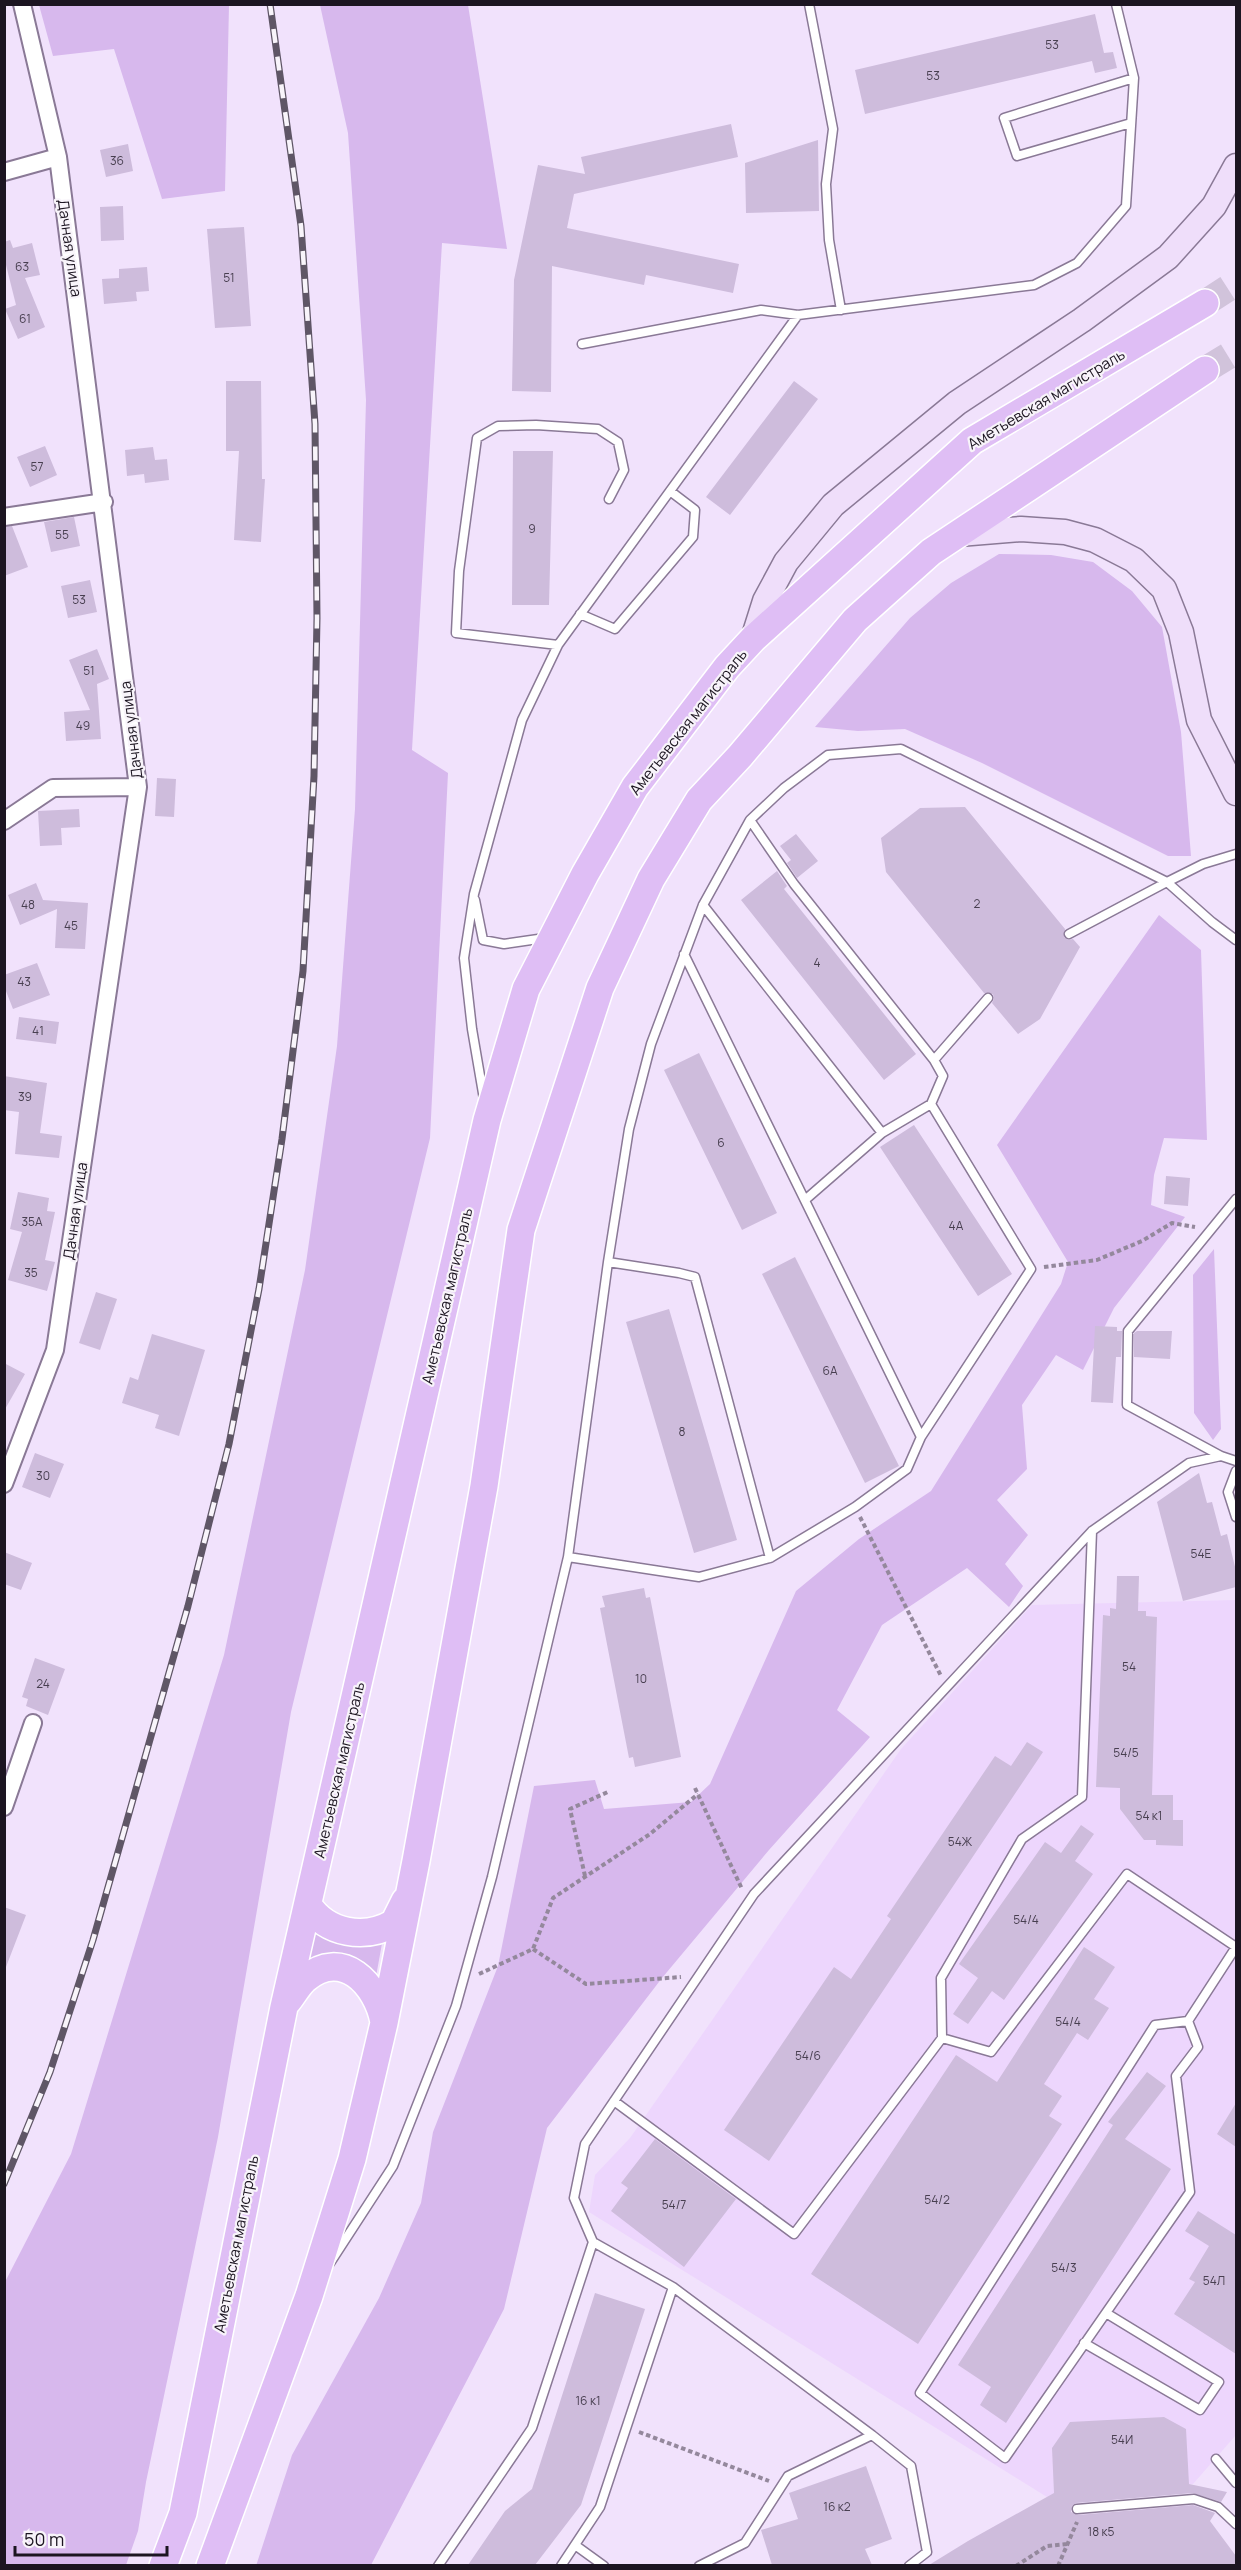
<svg xmlns="http://www.w3.org/2000/svg" width="1241" height="2570" viewBox="0 0 1241 2570" font-family="Manrope,sans-serif">
<style>
.built{fill:#edd6fd}
.green{fill:#d7b8ed}
.building{fill:#cebcdc}
.lines{fill:none;stroke-linecap:round;stroke-linejoin:round}
.primary-tunnel{stroke:#d1c3db;stroke-width:27;stroke-dasharray:27 14;stroke-linecap:butt}
.service-casing{stroke:#8a7996;stroke-width:11}
.minor-casing{stroke:#8a7996;stroke-width:20}
.secondary-casing{stroke:#8a7996;stroke-width:27}
.primary-casing{stroke:#fff;stroke-width:30}
.path{stroke:#94889c;stroke-width:4;stroke-dasharray:4.5 3;stroke-linecap:butt}
.service{stroke:#fff;stroke-width:8}
.minor{stroke:#fff;stroke-width:16}
.secondary{stroke:#efdefa;stroke-width:24}
.primary{stroke:#dfbef5;stroke-width:27}
.rail-casing{stroke:#5f5666;stroke-width:7}
.rail{stroke:#f8f4fa;stroke-width:4.5;stroke-dasharray:14;stroke-linecap:butt}
.labels{text-anchor:middle;dominant-baseline:central;stroke-width:4.5;stroke-linejoin:round;paint-order:stroke}
.number-label{font-size:12px;fill:#483f50}
.street-label{font-size:15px;fill:#1c1521;stroke:#f8f4fa}
</style>
<rect width="100%" height="100%" fill="#f1e2fc"/>
<path class="built" d="M1236,1600V2435L1193,2484L1047,2497L589,2212L595,2175L630,2138L901,1749L1032,1605Z"/>
<path class="green" d="M39,5H229L225,191L162,199L114,49L53,56Z
M320,5H468L507,249L442,243L412,750L448,773L430,1138L291,1712L218,2137L146,2482L138,2531L126,2565H5V2282L71,2154L224,1655L305,1270L337,1046L355,809L366,400L348,133Z
M999,554L1051,555L1093,562L1132,591L1162,627L1181,732L1191,856H1168L982,763L905,729L858,731L815,727L910,618L951,583Z
M1159,915L1201,950L1207,1140L1164,1138L1154,1175L1151,1205L1185,1217L1114,1308L1083,1370L1056,1355L1022,1405L1027,1469L997,1500L1028,1535L1005,1564L1023,1586L1009,1607L967,1568L882,1625L837,1710L870,1737L769,1850L662,1978L547,2128L504,2309L371,2565L256,2566L292,2455L379,2298L421,2203L433,2132L498,1966L534,1786L595,1780L604,1809L691,1802L710,1784L796,1591L859,1539L931,1491L1061,1284L1068,1262L997,1145Z
M1214,1249L1221,1429L1213,1440L1194,1413L1193,1275Z
M315,1927C340,1945 353,1953 383,1938L375,1982L307,1963Z"/>
<path class="building" d="M1095,14L1104,53L1113,52L1117,68L1095,73L1092,61L865,114L855,70Z
M731,124L738,157L574,194L567,228L739,264L733,293L646,275L644,285L552,266L551,392L512,391L514,280L538,165L585,174L581,157Z
M818,140L819,211L746,213L745,163Z
M128,144L133,171L106,177L100,150Z
M123,206L124,240L101,241L100,207Z
M244,227L251,326L215,328L207,229Z
M10,240L13,248L32,243L40,275L25,278L45,327L18,339L5,309L16,305L4,257V242Z
M147,267L149,291L136,292L137,301L104,304L102,279L119,278V269Z
M226,381H261L262,479H265L261,542L234,540L239,451H226Z
M794,381L818,399L730,515L706,497Z
M45,446L57,475L30,487L17,457Z
M153,447L155,460L167,459L169,480L145,483L144,474L127,476L125,450Z
M513,451H553L549,605H512Z
M74,517L80,546L51,552L44,522Z
M12,526L28,567L4,576V527Z
M90,580L97,612L68,618L61,586Z
M97,649L109,679L97,684L101,739L66,741L64,712L90,710L69,660Z
M157,778L176,779L174,817L155,816Z
M965,807L1065,929L1064,937L1068,940L1073,939L1080,947L1040,1019L1018,1034L992,1003L994,999L993,994L984,993L886,872L881,838L920,808Z
M79,809L80,827L61,828L62,845L40,846L38,811Z
M796,834L818,861L797,878L787,863L791,860L780,846Z
M777,871L787,886L784,889L916,1054L884,1080L741,900Z
M36,883L43,900L88,903L85,949L55,948L57,909L20,925L8,895Z
M37,963L50,995L13,1009L4,986V975Z
M19,1017L59,1022L56,1044L16,1039Z
M699,1053L777,1213L742,1230L664,1070Z
M4,1076L47,1083L40,1133L62,1136L59,1158L15,1154L19,1112L4,1110Z
M914,1125L1012,1274L978,1296L880,1147Z
M1166,1176L1190,1178L1188,1206L1164,1204Z
M18,1192L49,1198L47,1211L55,1212L45,1260L55,1262L47,1291L8,1280L22,1232L10,1229Z
M795,1257L899,1466L865,1483L762,1274Z
M96,1292L117,1299L100,1350L79,1343Z
M669,1309L737,1540L694,1553L626,1322Z
M1095,1326L1117,1327V1331H1122L1121,1357H1116L1113,1403L1091,1402Z
M1137,1331H1172L1170,1359L1134,1357V1333Z
M152,1334L205,1350L179,1436L155,1428L159,1415L122,1403L130,1377L138,1380Z
M4,1363L25,1374L4,1411Z
M35,1453L64,1464L50,1498L22,1487Z
M1199,1473L1207,1503L1212,1502L1221,1536L1227,1534L1236,1571V1587L1183,1601L1157,1502Z
M4,1552L32,1563L21,1590L4,1584Z
M1117,1576H1139L1138,1611H1146V1616L1157,1617L1152,1795H1173V1820H1183V1846L1156,1845V1840H1144L1120,1809V1788L1096,1787L1103,1615L1110,1616V1608L1116,1609Z
M644,1588L646,1598L650,1597L681,1757L635,1767L633,1757L629,1758L600,1608L605,1607L602,1596Z
M35,1658L65,1669L48,1715L26,1706L28,1699L22,1697Z
M1027,1742L1043,1752L769,2161L724,2130L834,1967L851,1979L891,1919L887,1916L995,1756L1011,1766Z
M1081,1825L1094,1834L1075,1861L1093,1874L1004,2000L992,1991L968,2024L953,2014L978,1978L959,1964L1045,1842L1061,1853Z
M4,1907L26,1915L6,1967H4Z
M1084,1947L1115,1967L1094,1999L1109,2008L1088,2040L1077,2033L1044,2084L1062,2096L1049,2116L1062,2124L918,2344L811,2274L956,2055L997,2082Z
M1147,2072L1166,2086L1125,2139L1171,2169L1006,2423L980,2405L991,2387L958,2365L1113,2125L1108,2122Z
M1236,2103V2147L1217,2134Z
M655,2139L736,2199L684,2267L611,2211L628,2188L621,2183Z
M1198,2211L1236,2235V2354L1174,2314L1195,2282L1189,2279L1209,2246L1185,2231Z
M595,2293L645,2309L581,2505L535,2565H468L505,2511L532,2489Z
M1164,2417L1186,2429L1189,2484L1227,2492L1221,2502L1193,2493L1076,2503L1072,2506L1071,2512L1078,2515L1193,2505L1215,2513L1210,2521L1236,2556V2565H929L968,2541L1054,2493L1052,2448L1070,2422Z
M866,2466L892,2539L865,2549L872,2565H772L761,2530L798,2519L789,2493Z"/>
<g class="lines">
<path class="primary-tunnel" d="M1205,303L1236,283
M1205,370L1236,351"/>
<g class="service-casing">
<path id="service" d="M809,4L833,129L826,184L829,240L841,310
M1116,4L1134,78
M582,344L761,310L798,315L1034,285L1077,263L1126,206L1134,78L1004,118L1017,156L1131,123
M580,614L615,629L693,537L695,510L670,491
M558,645L456,633L459,571L477,438L498,426L536,425L598,429L618,442L624,470L609,499
M750,820L794,884L934,1060L943,1076L931,1104L882,1133L805,1200
M1236,854L1203,864L1167,882L1212,922L1236,940
M475,900L483,940L504,944L545,938
M703,905L882,1133
M1069,934L1167,882
M684,954L921,1437L907,1469L855,1507L770,1558
M934,1060L988,998
M484,1099L472,1029L464,958L474,894L522,720L558,645L798,315
M1236,1199L1128,1331L1127,1405L1221,1456L1236,1461
M921,1437L1031,1269L931,1104
M1236,1471L1228,1492L1236,1517
M568,1557L699,1577L770,1558L695,1277L679,1273L608,1262
M1188,2021L1155,2025L920,2393L1005,2458L1190,2192L1176,2076L1198,2047L1188,2021L1236,1947
M942,2038L941,1978L1022,1839L1082,1797L1092,1531
M614,2101L794,2234L942,2038L991,2052L1127,1874L1236,1947
M330,2263L393,2166L456,2006L492,1877L568,1557L608,1262L629,1129L651,1044L703,905L750,820L784,788L828,755L901,749L1167,882
M673,2287L872,2435L788,2476L745,2543L699,2566
M1084,2343L1200,2410L1219,2382L1106,2313
M872,2435L911,2466L927,2552L909,2566
M1216,2459L1236,2483
M1077,2509L1194,2499L1218,2507L1236,2524
M575,2545L604,2566
M438,2566L532,2428L593,2242
M561,2566L600,2507L673,2287L593,2242L574,2198L585,2144L754,1894L1092,1531L1189,1463L1221,1456"/>
</g>
<g class="minor-casing">
<path id="minor" d="M4,172L58,157
M4,517L104,502
M4,821L53,788L138,787
M4,1484L55,1350L138,787L58,157L22,4
M4,1807L33,1723"/>
</g>
<g class="secondary-casing">
<path id="secondary" d="M959,534L1021,529L1065,532L1095,540L1134,560L1164,589L1181,632L1199,720L1236,793
M753,639L765,601L786,562L833,505L957,403L1082,320L1168,257L1214,206L1236,166"/>
</g>
<g class="primary-casing">
<path id="primary" d="M308,1905C327,1934 365,1940 394,1923L405,1901
M287,2002C293,1995 298,1985 305,1979C342,1947 377,1984 384,2022
M163,2566L183,2513L284,2007L487,1120L526,989L585,874L635,787L727,667L753,639L972,441L1205,303
M210,2566L309,2296L352,2159L384,2023L416,1861L484,1486L521,1230L600,988L651,879L699,800L740,756L855,620L931,552L1205,370"/>
</g>
<path class="path" d="M1044,1267L1097,1260L1142,1241L1172,1223L1195,1227
M860,1517L941,1676
M695,1788L742,1889
M585,1876L570,1809L610,1791
M533,1949L586,1984L681,1977
M479,1974L533,1949L553,1898L650,1834L698,1794
M639,2432L769,2481
M1016,2566L1047,2546L1067,2544
M1058,2566L1077,2522"/>
<use href="#service" class="service"/>
<use href="#minor" class="minor"/>
<use href="#secondary" class="secondary"/>
<use href="#primary" class="primary"/>
<g class="rail-casing">
<path id="rail" d="M4,2184L50,2072L93,1940L188,1606L229,1444L259,1289L282,1139L303,971L314,776L317,618L315,424L301,226L270,4"/>
</g>
<use href="#rail" class="rail"/>
</g>
<g class="labels">
<g class="number-label">
<text x="1052" y="44">53</text>
<text x="933" y="75">53</text>
<text x="117" y="160">36</text>
<text x="22" y="266">63</text>
<text x="229" y="277">51</text>
<text x="25" y="318">61</text>
<text x="37" y="466">57</text>
<text x="532" y="528">9</text>
<text x="62" y="534">55</text>
<text x="79" y="599">53</text>
<text x="89" y="670">51</text>
<text x="83" y="725">49</text>
<text x="977" y="903">2</text>
<text x="28" y="904">48</text>
<text x="71" y="925">45</text>
<text x="817" y="962">4</text>
<text x="24" y="981">43</text>
<text x="38" y="1030">41</text>
<text x="25" y="1096">39</text>
<text x="721" y="1142">6</text>
<text x="32" y="1221">35А</text>
<text x="956" y="1225">4А</text>
<text x="31" y="1272">35</text>
<text x="830" y="1370">6А</text>
<text x="682" y="1431">8</text>
<text x="43" y="1475">30</text>
<text x="1201" y="1553">54Е</text>
<text x="1129" y="1666">54</text>
<text x="641" y="1678">10</text>
<text x="43" y="1683">24</text>
<text x="1126" y="1752">54/5</text>
<text x="1149" y="1815">54 к1</text>
<text x="960" y="1841">54Ж</text>
<text x="1026" y="1919">54/4</text>
<text x="1068" y="2021">54/4</text>
<text x="808" y="2055">54/6</text>
<text x="937" y="2199">54/2</text>
<text x="674" y="2204">54/7</text>
<text x="1064" y="2267">54/3</text>
<text x="1214" y="2280">54Л</text>
<text x="588" y="2400">16 к1</text>
<text x="1122" y="2439">54И</text>
<text x="837" y="2506">16 к2</text>
<text x="1101" y="2531">18 к5</text>
</g>
<g class="street-label">
<text transform="translate(70 248) rotate(82)">Дачная улица</text>
<text transform="translate(1046 399) rotate(-31)">Аметьевская магистраль</text>
<text transform="translate(688 722) rotate(-52)">Аметьевская магистраль</text>
<text transform="translate(131 730) rotate(-97)">Дачная улица</text>
<text transform="translate(75 1211) rotate(-82)">Дачная улица</text>
<text transform="translate(447 1296) rotate(-77)">Аметьевская магистраль</text>
<text transform="translate(339 1770) rotate(-77)">Аметьевская магистраль</text>
<text transform="translate(236 2244) rotate(-79)">Аметьевская магистраль</text>
</g>
</g>
<rect width="1241" height="2570" fill="none" stroke="#1c1521" stroke-width="12"/>
<path d="M15 2546v9h152v-9" fill="none" stroke="#1c1521" stroke-width="3"/>
<text x="24" y="2546" font-size="18" fill="#1c1521" stroke="#f8f4fa" stroke-width="4.5" paint-order="stroke">50 m</text>
</svg>
